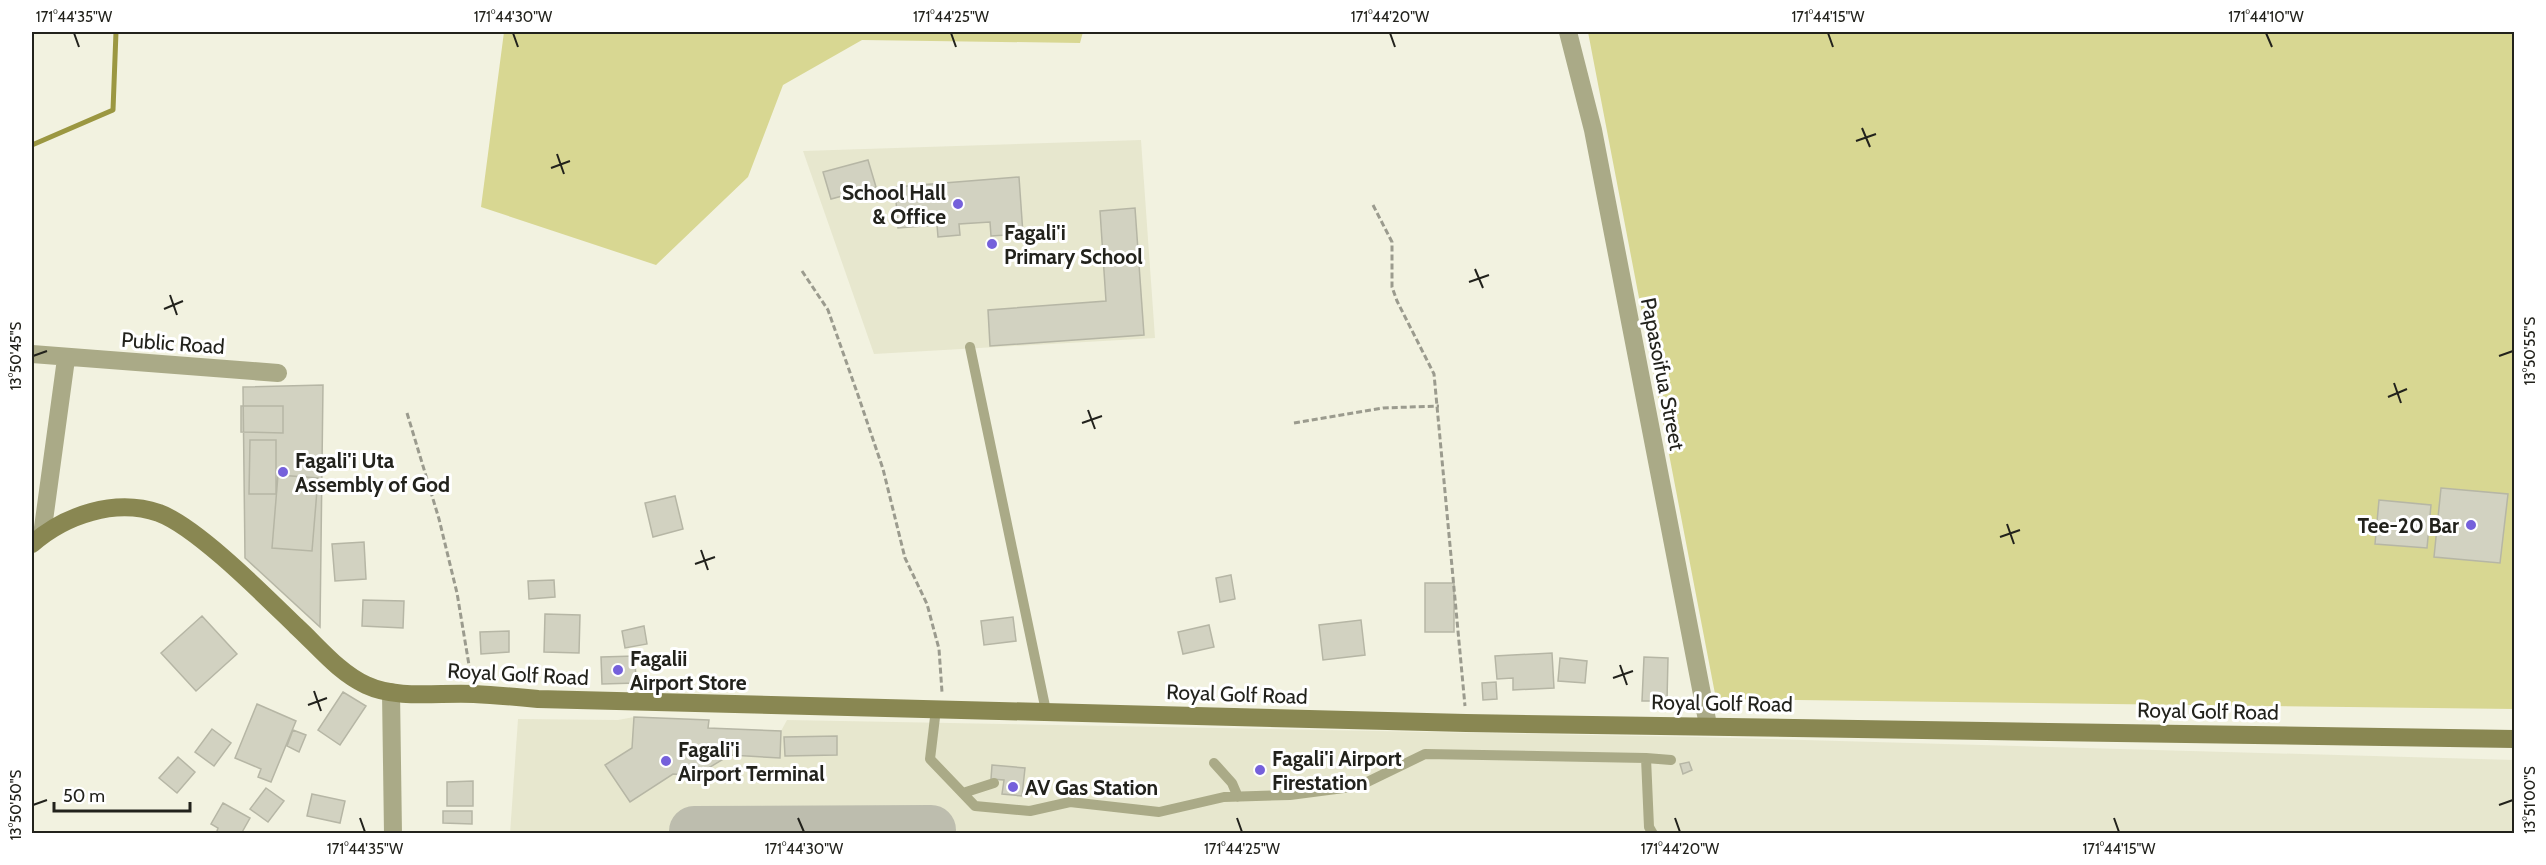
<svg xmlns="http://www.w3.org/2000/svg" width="2546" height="865" viewBox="0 0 2546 865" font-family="Cabin,sans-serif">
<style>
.built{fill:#e7e7ce}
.green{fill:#d8d792}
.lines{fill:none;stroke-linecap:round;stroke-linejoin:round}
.stream{stroke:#9b9741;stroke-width:5}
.taxiway{stroke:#bdbdae;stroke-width:50}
.building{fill:#d2d2c1;stroke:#b6b6a5;stroke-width:1.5}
.path{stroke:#9b9b8e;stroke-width:3;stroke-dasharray:6 3;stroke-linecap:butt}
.lane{stroke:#aaaa87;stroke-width:10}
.street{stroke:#aaaa87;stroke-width:18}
.secondary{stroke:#898752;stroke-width:18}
.ticks{fill:none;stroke:#22221c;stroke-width:2}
.poi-dot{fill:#7560db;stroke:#fff;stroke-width:2}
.labels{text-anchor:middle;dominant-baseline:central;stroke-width:6;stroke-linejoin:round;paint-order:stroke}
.poi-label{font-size:21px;font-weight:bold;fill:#22221c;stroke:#fff;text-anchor:start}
.street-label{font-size:21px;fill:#22221c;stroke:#fff}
.neatline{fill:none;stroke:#22221c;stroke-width:2}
.ticks-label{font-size:15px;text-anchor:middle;fill:#22221c}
</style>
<rect width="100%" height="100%" fill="#f2f2e0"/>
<path class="built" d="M1141,140L1155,338L874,354L803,151Z
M634,717L709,720V728L781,731L787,720L1697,737L2514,760V834H510L518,719L618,720Z"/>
<path class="green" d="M504,32H1083L1080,43L862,40L783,85L748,177L656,265L481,207Z
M1588,32H2514V709L1716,699Z"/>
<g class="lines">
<path class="stream" d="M32,145L113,110L116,32"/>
<path class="taxiway" d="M694,831L931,830"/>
</g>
<path class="building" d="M868,160L876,187L831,199L823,172Z
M1019,177L1023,234L991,236L990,222L959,224L960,235L938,237L937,225L898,228L895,187Z
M1135,208L1144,335L990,346L988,310L1106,301L1100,211Z
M323,385L320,627L245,558L243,387Z
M241,406H283V433L241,432Z
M250,440H276V494H249Z
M278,475L318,478L312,551L272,548Z
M2441,488L2508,494L2500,563L2434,557Z
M675,496L683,529L653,537L645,503Z
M2379,500L2431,505L2427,548L2375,544Z
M364,542L366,579L335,581L332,544Z
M1231,575L1235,599L1220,602L1216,578Z
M554,580L555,597L529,599L528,581Z
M1425,583H1454V632H1425Z
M363,600L404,601L403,628L362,626Z
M545,614L580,615L579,653L544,652Z
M202,616L237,654L196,691L161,653Z
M1013,617L1016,641L984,645L981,621Z
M1361,620L1365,655L1323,660L1319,625Z
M1209,625L1214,647L1183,654L1178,632Z
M644,626L647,644L625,648L622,631Z
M509,631V652L481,654L480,632Z
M1552,653L1554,688L1513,690V678L1497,679L1495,656Z
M635,656L636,683L602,684L601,657Z
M1644,657L1668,658L1667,701H1642Z
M1560,658L1587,661L1585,683L1558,681Z
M1496,682L1497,699L1483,700L1482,683Z
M343,692L366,706L340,745L318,730Z
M257,704L296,721L271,782L258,777L261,769L235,758Z
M634,717L709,720L708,728L781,731L780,758L730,755L697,775L673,774L630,802L605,765L632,748Z
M212,729L231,743L214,766L195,752Z
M293,730L306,735L299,752L287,746Z
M837,736V755L785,756L784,737Z
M178,757L195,772L177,793L159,778Z
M1689,762L1692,770L1683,774L1680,764Z
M992,765L1025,768L1022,796L1002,794L1004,780L991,779Z
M473,781V806H447V782Z
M266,788L284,801L268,822L250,809Z
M312,794L345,801L340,823L307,816Z
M223,803L250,818L241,834H216L218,828L211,824Z
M443,811H472V824L443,823Z"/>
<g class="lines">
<path class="path" d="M1373,205L1392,242V287L1397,301L1434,374L1465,706
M802,271L828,310L859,398L883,469L905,558L927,604L939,649L942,692
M407,413L439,519L457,593L471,677
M1294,423L1383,408L1439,406"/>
<path class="lane" d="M970,347L1046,711
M936,709L930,759L975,806L1030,811L1070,802L1159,812L1224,797L1290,795L1359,786L1425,754L1646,758L1649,827L1653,834
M1646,758L1671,760
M1214,763L1232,783L1238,797
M963,793L994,783"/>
<path class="street" d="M1568,32L1593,130L1708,725
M32,354L278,373
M42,535L66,359
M391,692L393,834"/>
<path class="secondary" d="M32,544C65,515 115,498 159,513C197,527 265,596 296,626C318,646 338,672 366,685C398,700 440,692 474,694C495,695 517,697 538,699L1466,723L2514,739"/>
</g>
<path class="ticks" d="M74,33L79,47M513,33L518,47M951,33L956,47M1390,33L1395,47M1828,33L1833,47M2266,33L2272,47M1862,128L1870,147M1856,141L1876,134M557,154L564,174M551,168L570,161M1475,269L1483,288M1469,282L1489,275M170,295L177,315M164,309L183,301M33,356L47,351M2499,356L2513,351M2394,383L2401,403M2388,397L2407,389M1088,410L1095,429M1082,423L1102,416M2007,524L2014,544M2000,537L2020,530M701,550L708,570M695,564L715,557M1620,665L1627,685M1613,678L1633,671M314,691L321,711M308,705L327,698M33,805L47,800M2499,805L2513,800M360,818L365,832M798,818L804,832M1237,818L1242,832M1675,818L1680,832M2114,818L2119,832"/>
<g class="poi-dot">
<circle cx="958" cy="204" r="6"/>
<circle cx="992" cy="244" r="6"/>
<circle cx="283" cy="472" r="6"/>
<circle cx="2471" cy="525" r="6"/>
<circle cx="618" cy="670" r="6"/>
<circle cx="666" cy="761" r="6"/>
<circle cx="1260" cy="770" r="6"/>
<circle cx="1013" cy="787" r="6"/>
</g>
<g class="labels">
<g class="poi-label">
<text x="946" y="192" text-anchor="end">School Hall<tspan x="946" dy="24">&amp; Office</tspan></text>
<text x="1004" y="232">Fagali'i<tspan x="1004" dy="24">Primary School</tspan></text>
<text x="295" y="460">Fagali'i Uta<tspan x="295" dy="24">Assembly of God</tspan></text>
<text x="2459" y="525" text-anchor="end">Tee-20 Bar</text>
<text x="630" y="658">Fagalii<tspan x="630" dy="24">Airport Store</tspan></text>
<text x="678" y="749">Fagali'i<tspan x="678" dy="24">Airport Terminal</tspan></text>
<text x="1272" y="758">Fagali'i Airport<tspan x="1272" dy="24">Firestation</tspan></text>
<text x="1025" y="787">AV Gas Station</text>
</g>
<g class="street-label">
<text transform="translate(173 343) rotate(4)">Public Road</text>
<text transform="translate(1663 374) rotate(79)">Papasoifua Street</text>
<text transform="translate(518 674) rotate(3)">Royal Golf Road</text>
<text transform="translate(1237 694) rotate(2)">Royal Golf Road</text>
<text transform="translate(1722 703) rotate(1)">Royal Golf Road</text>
<text transform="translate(2208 711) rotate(1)">Royal Golf Road</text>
</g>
</g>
<rect width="2546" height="865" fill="none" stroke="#ffffff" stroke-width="66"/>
<path d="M54 802v9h136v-9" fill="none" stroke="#22221c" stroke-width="3"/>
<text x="63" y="802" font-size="18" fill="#22221c" stroke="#ffffff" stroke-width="4.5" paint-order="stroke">50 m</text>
<rect x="33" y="33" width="2480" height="799" class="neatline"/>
<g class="ticks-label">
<text x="74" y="22">171°44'35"W</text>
<text x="513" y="22">171°44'30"W</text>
<text x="951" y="22">171°44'25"W</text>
<text x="1390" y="22">171°44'20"W</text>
<text x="1828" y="22">171°44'15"W</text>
<text x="2266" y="22">171°44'10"W</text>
<text transform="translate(2530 351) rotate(-90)" y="5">13°50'55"S</text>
<text transform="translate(16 356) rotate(-90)" y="5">13°50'45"S</text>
<text transform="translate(2530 800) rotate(-90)" y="5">13°51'00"S</text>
<text transform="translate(16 805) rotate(-90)" y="5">13°50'50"S</text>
<text x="365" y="854">171°44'35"W</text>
<text x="804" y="854">171°44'30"W</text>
<text x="1242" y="854">171°44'25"W</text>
<text x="1680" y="854">171°44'20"W</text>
<text x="2119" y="854">171°44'15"W</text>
</g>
</svg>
